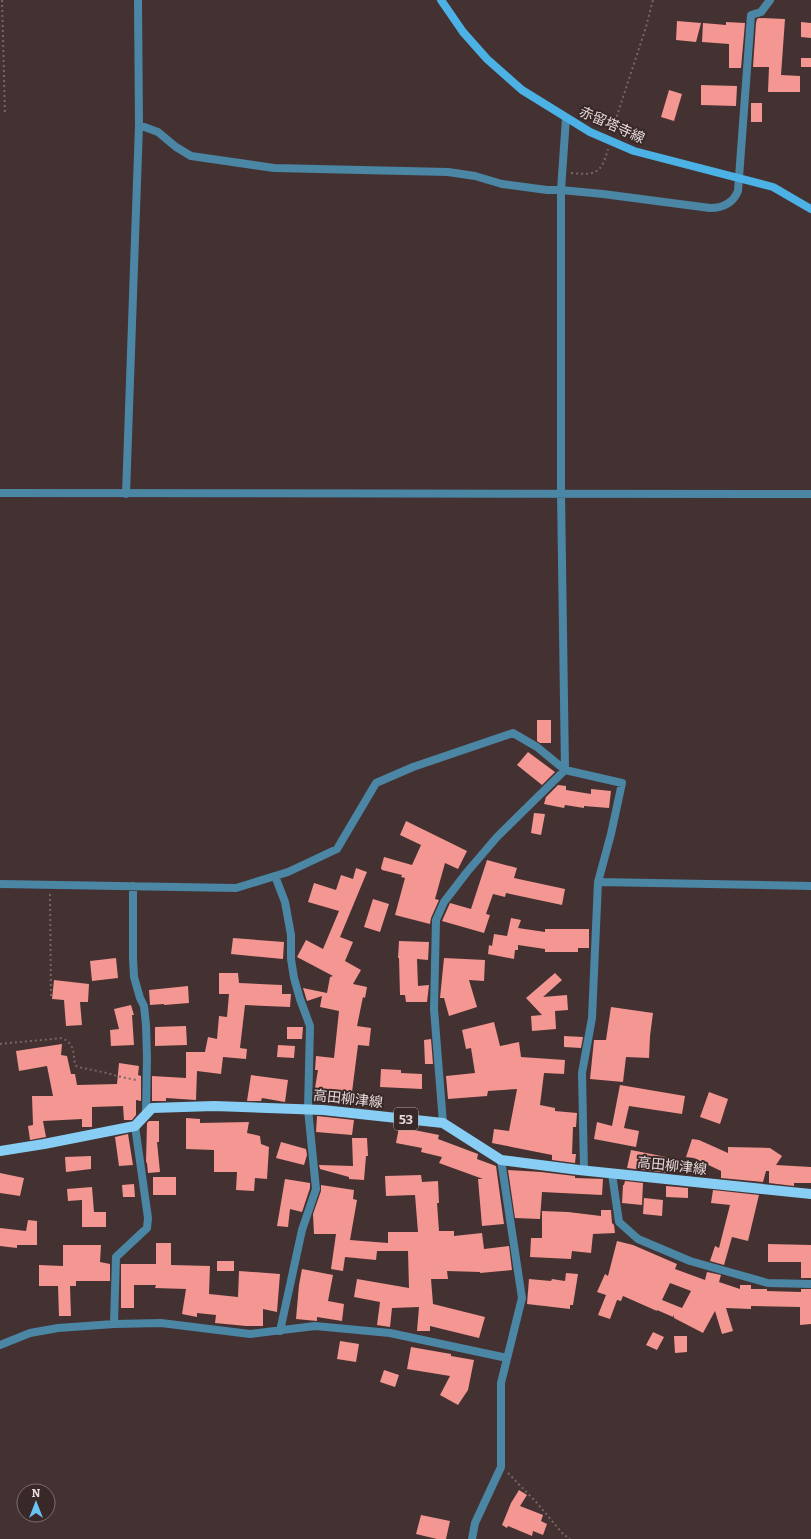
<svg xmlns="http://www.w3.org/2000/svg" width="811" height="1539" viewBox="0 0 811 1539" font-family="Bitter,'Noto Sans JP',serif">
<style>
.building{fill:#f49691;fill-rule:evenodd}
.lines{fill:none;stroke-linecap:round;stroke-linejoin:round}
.path{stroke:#766766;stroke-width:2;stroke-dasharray:2 3;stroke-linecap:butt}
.minor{stroke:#4b86a5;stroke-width:8}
.secondary{stroke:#4cb1e4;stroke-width:8}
.primary{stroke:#88cef4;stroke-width:10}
.labels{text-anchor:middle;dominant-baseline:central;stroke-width:4;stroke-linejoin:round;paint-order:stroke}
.shield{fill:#382827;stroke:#b1a5a4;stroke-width:1}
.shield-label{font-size:13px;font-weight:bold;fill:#e5dad9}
.street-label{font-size:14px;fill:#e5dad9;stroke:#382827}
</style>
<rect width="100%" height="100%" fill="#433231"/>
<path class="building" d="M759,18L785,19L781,75L800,76V92H768L769,67H753L756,23L757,19Z
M677,21L701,23L696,42L676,40Z
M726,22L745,23L741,68H729V44L702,42L703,23L726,25Z
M801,22L811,23V38L801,37Z
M801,58H811V67H801Z
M701,85L737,86L736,106L701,105Z
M669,90L682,94L674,121L661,117Z
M751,103H762V122H751Z
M537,720H551V743H540L537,741Z
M528,752L555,772L542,785L517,765Z
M558,785L566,786V790L591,794V789L611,791L609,808L584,806V808L565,805L564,808L544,804L546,797Z
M534,813L545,814L541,835L531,833Z
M406,821L467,851L458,869L445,863L435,899L439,900L431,918L430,924L395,915L405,878L401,877L402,875L382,870L381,868L384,857L412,865L421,845L400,835Z
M487,860L517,868L514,878L565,889L562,905L506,893L505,897L493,894L486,914L490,915L484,933L442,921L450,903L471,909Z
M356,868L367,872L340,937L353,942L345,961L361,970L353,984L367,987L365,998L363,997L357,1026L371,1028L369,1046L358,1045L351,1100L314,1094L318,1070H315L316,1056L334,1058L339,1011L320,1007L322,996L307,1001L303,988L327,993L330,977L333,976L297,957L306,940L323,949L339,911L308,902L314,883L336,890L341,875L353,879Z
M373,899L389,904L380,932L364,927Z
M511,918L521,920L518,928L545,932V929H589V948H578V952H545V949L518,945V950H515L514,959L488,954L489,945L492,946L494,934L507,936Z
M233,938L284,942L283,959L231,954Z
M399,941L429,942L428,960L417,959L418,986L429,985L427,1002H406L405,995H400L399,958H398Z
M116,958L118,978L92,981L90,961Z
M444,958L485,960L484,981L469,980L477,1007L449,1016L444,998H440Z
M219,973H238L239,983L282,985V994H291L290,1007L245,1005L240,1048L247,1049L246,1059L223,1057L221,1074L197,1071L196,1100L166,1098V1101H152V1076L186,1078V1052H205L208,1037L217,1039L219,1016L227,1017L229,994H219Z
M555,973L562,980L543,997L567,995L568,1010L555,1011L556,1029L532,1031L531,1016L542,1015L526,998Z
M54,980L89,984L88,1002H80L82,1025L66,1026L64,1000L52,999Z
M188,986L189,1003L164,1005V1004L150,1005L149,990Z
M131,1005L134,1015H132L134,1045L111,1046L110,1030L119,1029L114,1009Z
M611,1007L653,1013L650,1036L649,1058L626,1057L623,1082L590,1079L594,1040H606Z
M494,1022L500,1046L519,1042L521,1057L565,1060L564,1074L544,1073L540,1105L555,1108V1111L577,1113L576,1127H573L572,1154H576L575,1163L552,1160V1155L492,1143L494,1129L509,1131L517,1089L488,1091L487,1096L448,1099L446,1076L475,1073L471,1048L466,1049L462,1030Z
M186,1026L187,1045L155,1046V1027Z
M287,1027H303L302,1039H287Z
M564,1036L583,1037L581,1048L564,1047Z
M431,1039L433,1064H425L424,1040Z
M62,1044L61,1055L67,1056L71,1074H75L77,1085L117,1084L119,1063L139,1066L138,1075L141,1076V1101L136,1100V1115L132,1120H124L123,1106L92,1107V1127H82V1119L43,1121L46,1137L30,1140L28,1126L33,1125L32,1096H53L47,1066L19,1071L16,1051Z
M278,1045L295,1046L294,1058L277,1057Z
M381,1069L401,1070V1073L422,1074V1089L380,1087Z
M251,1075L288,1080L285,1102L262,1098L261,1101H247Z
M620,1085L685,1096L682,1114L629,1106L624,1128L639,1131L636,1147L594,1139L597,1122L612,1126Z
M709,1092L728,1099L720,1124L700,1117Z
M317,1116L354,1120L352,1135L316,1132Z
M186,1118L200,1119V1123L249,1122L247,1133L260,1136L261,1144L269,1147L267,1179L255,1178L254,1191L236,1190L237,1172H214V1150L186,1149Z
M149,1121H159V1142H157L160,1172L148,1173L147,1163L146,1162L147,1123Z
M399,1127L439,1135L438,1139L478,1154L477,1159L496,1166L504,1224L482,1226L478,1179H483L439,1163L442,1157L421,1152L422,1148L396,1143Z
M128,1134L133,1165L119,1166L115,1137Z
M352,1138H367L368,1156H366L364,1180L349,1179V1177L320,1169L319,1165L353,1166Z
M692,1139L699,1140L728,1153V1147L770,1148L782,1156L776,1165L811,1167V1183H794V1186L769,1183V1171H766L763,1182L721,1178V1171L694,1158L686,1157Z
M281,1142L306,1149L307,1155L304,1165L276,1158Z
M631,1150L671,1158L669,1173L627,1168Z
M91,1156V1169L66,1172L65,1157Z
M508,1170L541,1172L575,1176V1178L603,1179L602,1195L542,1192L540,1219L515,1218Z
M0,1173L24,1178L20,1196L0,1193Z
M421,1175L422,1182L438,1181L439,1203H437L439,1231H454V1236L482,1233L484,1249L509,1246L512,1270L480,1273V1272L447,1271L448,1279H431L433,1304L485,1317L479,1338L430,1326V1331H417L419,1307L392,1308L390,1327L377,1325L380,1302L354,1297L357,1279L409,1288L408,1251H377L376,1260L345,1257L343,1271L331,1269L336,1234H314L313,1214L321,1191V1185L354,1190L353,1199L357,1200L350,1240L388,1243V1232H418L415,1195L386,1196L385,1176Z
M153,1177H176V1195H153Z
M285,1179L310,1183V1188L302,1212L290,1209L288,1227L277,1226Z
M625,1181L643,1183L642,1205L622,1203L623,1185H624Z
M134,1184L135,1197H123L122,1185Z
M666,1186L688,1188V1198L666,1197Z
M92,1187L94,1212H106V1227H82V1200L68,1201L67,1189Z
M713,1190L759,1195L748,1241L732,1237L724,1265L710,1261L715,1246L719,1248L730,1205L711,1203Z
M644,1198L663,1200L662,1216L643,1214Z
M601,1210H611L612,1223L614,1225L615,1233L593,1234L591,1253L572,1251L571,1259L530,1257L531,1238H542V1211L568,1212L601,1216Z
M28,1220L37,1221V1245H17V1248L0,1246V1228L26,1231Z
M617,1241L633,1245L677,1264L675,1269L705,1280L707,1272L721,1275L719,1282L740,1289V1285H751V1289H767V1291L801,1292V1289H811V1324L800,1325V1307L751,1306V1309L726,1308L733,1331L722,1334L715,1311L703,1333L674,1318V1315L673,1317L657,1310V1311L623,1296L621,1301L617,1300L610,1319L598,1315L606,1295L597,1292L605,1274L608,1276ZM670,1283L691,1291L682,1308L662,1300Z
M156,1243H171V1265L210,1266L209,1294L238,1297L239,1271L280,1274L277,1312L263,1309V1326H246L215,1323L216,1315L197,1313V1317L182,1314L186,1289L155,1288L156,1285H134V1308H121V1264H156Z
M768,1244L811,1245V1278H801V1262H768Z
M63,1245H101L100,1262L110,1264V1281H76V1286H70L71,1316H59L58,1286H39V1265L63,1266Z
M217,1261H234V1271H217Z
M302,1269L333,1275L328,1301L344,1304L342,1321L317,1317V1321L296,1319L299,1285Z
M566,1273L578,1274L573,1305H570V1309L527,1304L529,1279L551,1281L552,1279L565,1281Z
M653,1332L664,1337L657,1350L646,1345Z
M674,1336H687V1352L675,1353Z
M340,1341L359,1344L356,1362L337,1359Z
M411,1347L451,1354V1356L474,1360L468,1390L458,1405L440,1395L450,1376L407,1369Z
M384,1370L399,1375L395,1387L380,1382Z
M519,1490L527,1495L520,1506L543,1515L541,1521L547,1524L543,1535L533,1531L532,1536L508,1526L507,1528L502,1525L511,1503Z
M421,1515L450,1521L446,1539H437L416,1534Z"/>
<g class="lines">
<path class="path" d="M2,0L5,115
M612,131L646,27L653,0
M571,173C595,175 601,175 608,149
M50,894L51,997
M0,1044L62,1038C75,1044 73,1052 75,1065L78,1067L107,1073L117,1076L136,1080
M508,1473L537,1503L563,1534L570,1539"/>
<path class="minor" d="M139,125L158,132L176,147L191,156L274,168L448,172L475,176L502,184L547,190H561L603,194L710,208C723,208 733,203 738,191L751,15L761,12L770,0
M0,493C270,495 541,492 811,494
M126,494L139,125L138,0
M275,876L285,902L291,935V959L294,978L300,999L310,1026L308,1109L316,1189L302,1230L280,1331
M598,882L811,886
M0,884L236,888L288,872L337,849L376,783L413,767L513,733L537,747L565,770L622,783L611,834L598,882L592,1018L582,1073L584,1171
M133,886V959L134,977L140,998L144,1006L146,1025L147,1058L146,1114
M443,1123L434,1009L436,920L444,902L467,872L497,837L565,770L561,492V190L566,118
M612,1174L619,1222L638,1239L690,1261L768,1283L811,1284
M114,1324L116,1257L147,1228L148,1218L135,1126
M0,1345L30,1333L58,1328L114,1324L161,1323L250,1334L315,1326L390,1333L507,1358
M472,1539L475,1523L501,1467V1383L522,1298L501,1160"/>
<path class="secondary" d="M441,0L463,32L487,59L522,90L590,132L634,151L773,187L811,209"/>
<path class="primary" d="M0,1151L44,1144L135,1126L152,1108L214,1106L323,1110L443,1123L501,1160L579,1170L811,1194"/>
</g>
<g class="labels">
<rect class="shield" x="394" y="1108" width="24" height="22" rx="3"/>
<g class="shield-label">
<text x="406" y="1119">53</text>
</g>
<g class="street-label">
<text transform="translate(612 125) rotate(24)">赤留塔寺線</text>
<text transform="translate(348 1099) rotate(6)">高田柳津線</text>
<text transform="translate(672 1166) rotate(6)">高田柳津線</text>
</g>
</g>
<g transform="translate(36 1503)"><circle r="19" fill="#382827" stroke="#7d6f6e"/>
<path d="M0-3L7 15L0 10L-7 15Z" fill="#6bc3f2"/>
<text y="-6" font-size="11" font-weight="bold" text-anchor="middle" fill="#e5dad9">N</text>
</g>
</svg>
